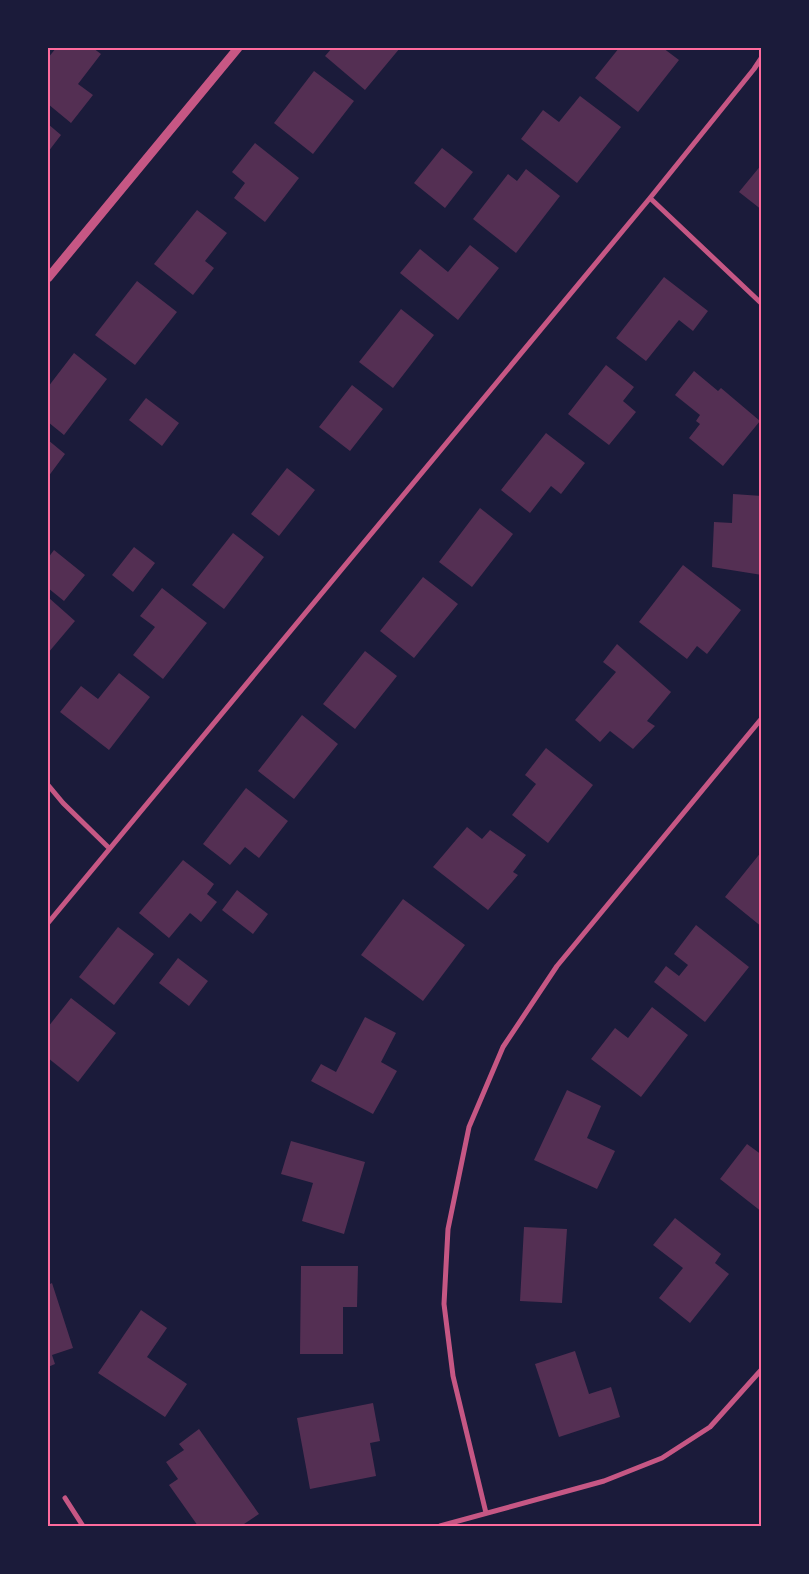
<svg xmlns="http://www.w3.org/2000/svg" width="809" height="1574" viewBox="0 0 809 1574" font-family="'Crimson Pro',serif">
<style>
.building{fill:#542f53}
.lines{fill:none;stroke-linecap:round;stroke-linejoin:round}
.minor{stroke:#c65784;stroke-width:5}
.tertiary{stroke:#c65784;stroke-width:9}
.neatline{fill:none;stroke:#ff6b9d;stroke-width:2}
</style>
<rect width="100%" height="100%" fill="#1b1b3a"/>
<path class="building" d="M56,48H93L101,54L78,84L93,95L71,123L48,104V58Z
M332,48H400L365,90L325,56Z
M619,48H663L679,60L638,112L595,78Z
M314,71L354,101L313,154L274,123Z
M580,96L621,127L577,183L521,139L543,110L559,122Z
M48,124L61,135L48,152Z
M255,143L299,178L265,222L234,198L245,183L232,172Z
M442,148L473,172L445,208L414,183Z
M762,164V210L739,192Z
M526,169L560,196L516,253L473,219L508,174L517,181Z
M197,210L227,233L205,261L214,268L193,295L154,264Z
M470,245L499,268L458,320L400,273L420,249L448,272Z
M664,277L708,311L693,331L679,320L646,361L616,338Z
M137,281L177,312L135,365L95,335Z
M401,309L434,335L393,388L359,362Z
M74,353L107,379L64,435L48,422V387Z
M606,365L634,387L623,401L636,412L609,445L568,414Z
M694,371L718,391L721,388L760,421L723,466L689,438L700,424L696,421L700,415L675,395Z
M352,385L383,409L350,451L319,427Z
M146,398L179,423L162,446L129,420Z
M546,433L585,463L561,494L551,486L530,513L501,490Z
M48,440L65,454L48,477Z
M287,468L315,490L279,536L251,514Z
M733,494L762,496V575L712,567L714,522L732,523Z
M480,508L513,534L472,587L439,562Z
M233,533L264,557L224,609L192,585Z
M134,547L155,563L133,592L112,575Z
M54,550L85,575L64,601L48,588V558Z
M683,565L741,610L707,654L697,646L687,659L639,622Z
M423,577L458,604L414,658L380,631Z
M162,588L207,623L163,679L133,655L155,627L140,616Z
M49,598L75,621L48,653V600Z
M617,644L671,692L647,721L655,726L633,749L610,731L600,742L575,720L616,672L603,662Z
M365,651L397,676L355,729L323,704Z
M119,673L150,697L109,750L60,712L81,686L98,699Z
M302,715L338,744L294,799L258,771Z
M546,748L593,785L548,843L512,815L536,784L525,775Z
M246,788L288,821L259,858L245,847L230,865L203,844Z
M467,827L482,839L490,830L526,855L513,872L518,875L488,910L433,867Z
M762,851V927L725,897Z
M183,860L214,884L207,894L217,902L201,922L190,913L169,938L139,913Z
M237,890L268,914L253,934L222,910Z
M403,899L465,945L423,1001L361,955Z
M696,925L749,967L705,1022L654,982L666,966L679,976L688,965L674,954Z
M118,927L154,954L114,1005L79,977Z
M178,958L208,981L189,1006L159,983Z
M71,998L116,1033L78,1082L48,1058V1027Z
M652,1007L688,1035L641,1097L591,1059L615,1028L628,1038Z
M365,1017L396,1033L381,1062L397,1071L373,1114L311,1081L321,1064L336,1072Z
M567,1090L601,1106L587,1138L615,1151L597,1189L534,1160Z
M291,1141L365,1162L344,1234L302,1221L313,1183L281,1174Z
M747,1144L762,1155V1212L720,1179Z
M675,1218L721,1254L715,1263L729,1274L690,1323L659,1298L683,1268L653,1245Z
M524,1227L567,1229L562,1303L520,1301Z
M301,1266H358L357,1307H343V1354H300Z
M52,1283L73,1348L52,1355L55,1364L48,1367V1285Z
M141,1310L167,1328L147,1357L187,1384L165,1417L98,1373Z
M575,1351L589,1394L611,1387L620,1417L559,1437L535,1364Z
M373,1403L380,1441L370,1443L376,1476L310,1489L297,1418Z
M199,1429L259,1514L241,1526H198L169,1485L178,1479L166,1462L184,1450L179,1444Z"/>
<g class="lines">
<path class="minor" d="M650,198L762,304
M48,785L63,803L109,848
M48,923L650,198L754,69L762,57
M65,1498L83,1526
M486,1513L453,1376L444,1304L448,1229L469,1127L503,1047L557,966L762,718
M440,1526L604,1481L662,1458L710,1427L762,1369"/>
<path class="tertiary" d="M48,278L238,48"/>
</g>
<rect width="809" height="1574" fill="none" stroke="#1b1b3a" stroke-width="98"/>
<rect x="49" y="49" width="711" height="1476" class="neatline"/>
</svg>
